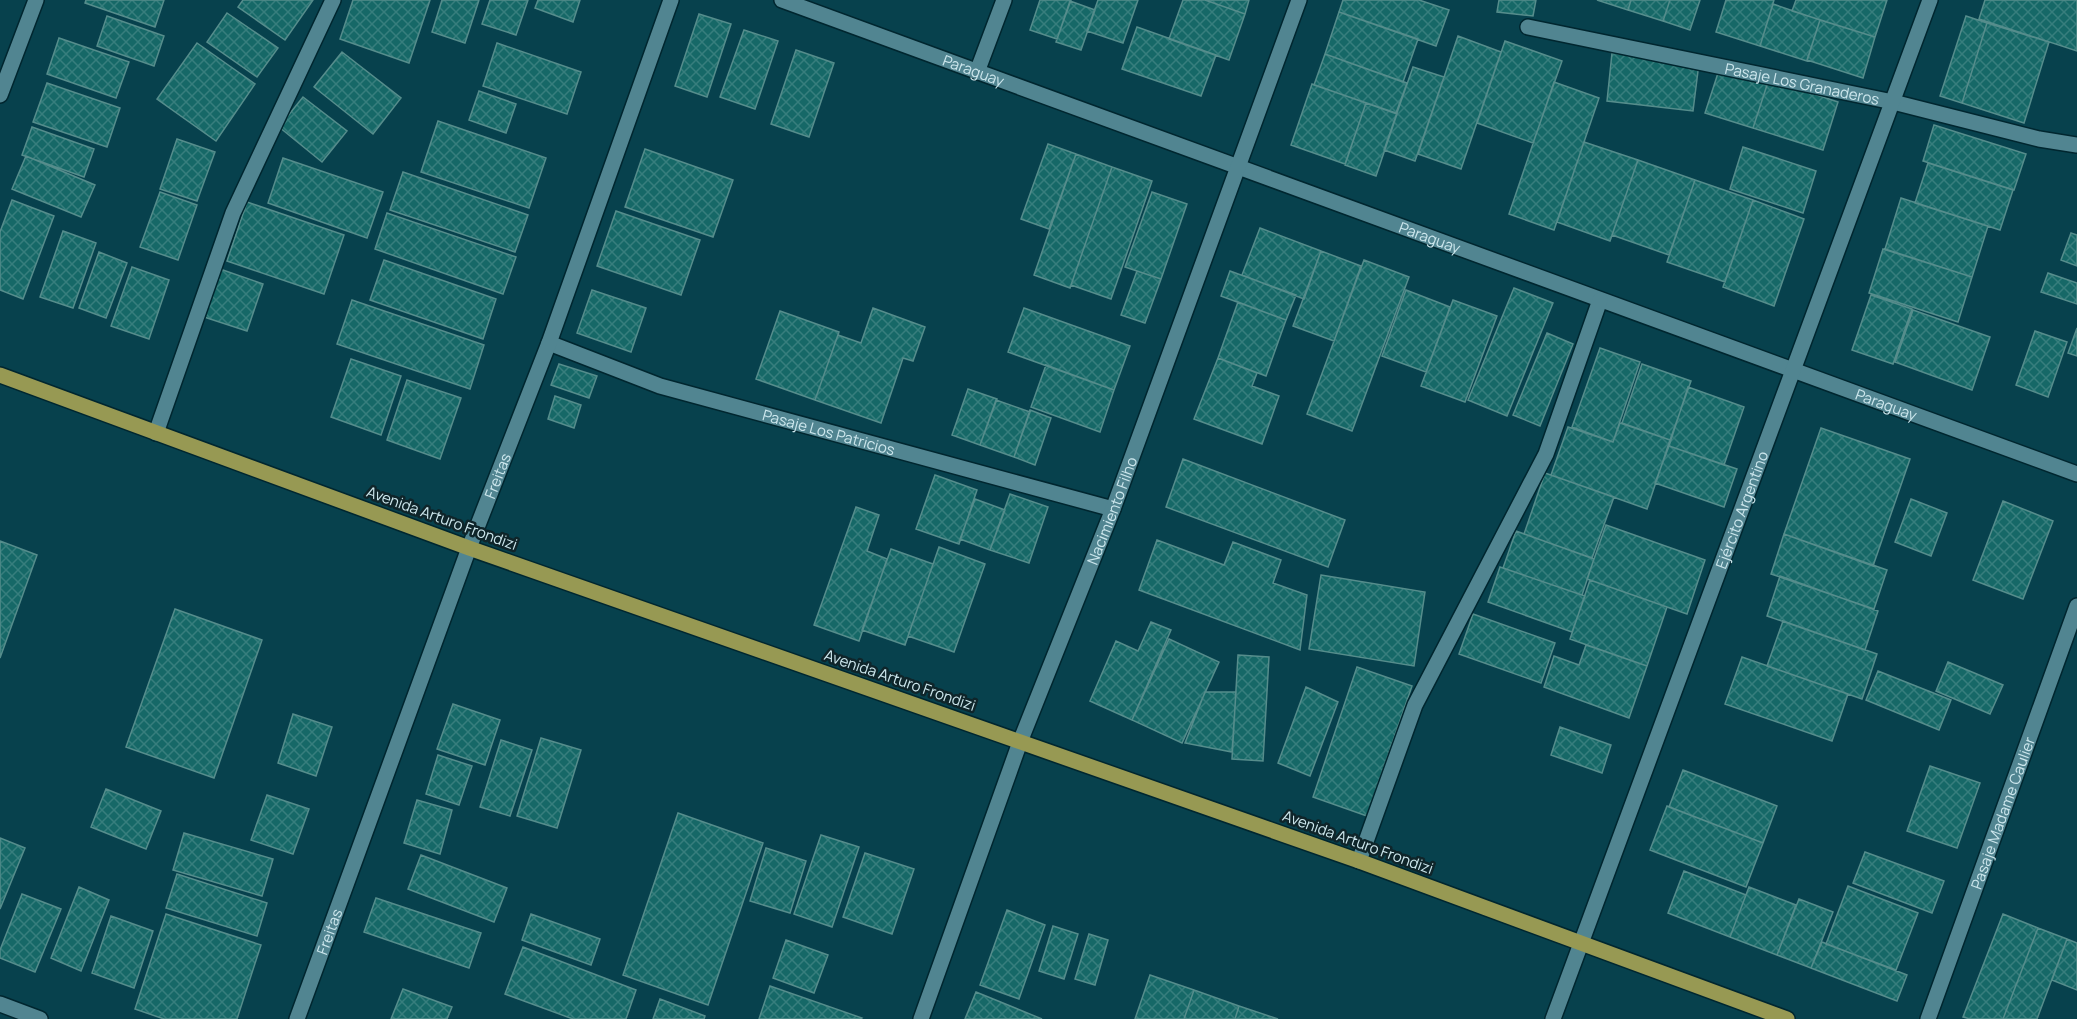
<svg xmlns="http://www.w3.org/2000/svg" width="2077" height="1019" viewBox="0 0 2077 1019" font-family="Manrope,sans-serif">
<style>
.building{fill:url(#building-cross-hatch);stroke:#568d8c;stroke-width:1.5}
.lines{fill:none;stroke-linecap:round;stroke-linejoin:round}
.minor-casing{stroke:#00262f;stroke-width:18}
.major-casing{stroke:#00262f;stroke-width:18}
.minor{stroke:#518591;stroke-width:15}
.major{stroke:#979953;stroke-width:15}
.labels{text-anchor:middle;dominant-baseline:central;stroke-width:5;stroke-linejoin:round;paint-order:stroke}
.street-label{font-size:15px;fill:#cde7ed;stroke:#0f252a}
</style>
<defs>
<pattern id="building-cross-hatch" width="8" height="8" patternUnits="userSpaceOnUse" patternTransform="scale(1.5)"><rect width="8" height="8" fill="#166867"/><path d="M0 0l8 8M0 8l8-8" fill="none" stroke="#377e7d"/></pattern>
</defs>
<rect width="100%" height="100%" fill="#07414d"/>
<path class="building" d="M86,0H164L155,27L85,3Z
M243,0H313L285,40L238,7Z
M353,0H430L409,63L340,39Z
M442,0H479L465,43L432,32Z
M490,0H528L516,35L482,24Z
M538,0H580L573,22L535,8Z
M1040,0H1071L1057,39L1030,30Z
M1098,0H1138L1123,43L1087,31Z
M1183,0H1205L1245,14L1229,60L1169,39Z
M1205,0H1249L1245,14Z
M1343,0H1419L1449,10L1436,46L1339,12Z
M1499,0H1536L1533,16L1497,12Z
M1597,0H1631L1628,10Z
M1631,0H1670L1663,21L1628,10Z
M1670,0H1700L1690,30L1663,21Z
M1726,0H1774L1760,46L1716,32Z
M1796,0H1887L1875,37L1792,11Z
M1985,0H2077V51L1979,19Z
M1070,1L1095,10L1081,50L1056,42Z
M1773,4L1820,20L1807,61L1760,46Z
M1339,12L1418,39L1403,82L1325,54Z
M227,13L278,48L257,77L207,42Z
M699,14L731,24L707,97L675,86Z
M107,16L164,36L154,66L97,46Z
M1966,16L1987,23L1962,103L1940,96Z
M1820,20L1875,37L1863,78L1807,60Z
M1987,23L2049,42L2024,123L1962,103Z
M1137,27L1216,55L1201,96L1122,69Z
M744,30L778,41L755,109L720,97Z
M1458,36L1501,52L1461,169L1418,154Z
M59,38L129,62L116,98L47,74Z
M1505,41L1562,61L1533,143L1477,123Z
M197,43L255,84L216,141L157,99Z
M497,43L581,72L567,114L483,86Z
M796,50L834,63L809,137L771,124Z
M342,52L401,98L373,134L314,87Z
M1612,53L1699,63L1693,111L1607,101Z
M1325,54L1407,83L1396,113L1314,85Z
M1413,67L1444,77L1415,161L1384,150Z
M1720,67L1768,82L1753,128L1705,113Z
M1769,79L1838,102L1823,150L1753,128Z
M1554,82L1599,98L1554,230L1509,214Z
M47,83L120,108L107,147L33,122Z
M1312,84L1366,103L1345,164L1291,145Z
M479,91L516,104L506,133L469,120Z
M303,97L347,131L322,162L279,127Z
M1366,103L1397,114L1376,176L1345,165Z
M438,121L546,158L529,208L421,172Z
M1934,125L2026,154L2014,190L1923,161Z
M32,127L94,149L84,177L22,155Z
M177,139L215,152L197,201L160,189Z
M1584,142L1638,160L1610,241L1557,222Z
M1048,144L1076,154L1049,229L1021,219Z
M1743,147L1816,171L1803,213L1730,189Z
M645,149L733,180L713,237L625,207Z
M1076,154L1112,167L1070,288L1034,275Z
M26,156L95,185L81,217L12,189Z
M283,158L383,192L367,238L268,203Z
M1638,160L1695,180L1669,255L1612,235Z
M1928,163L2013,190L2000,230L1915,203Z
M1112,167L1152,181L1111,299L1071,285Z
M403,172L528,215L515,252L390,210Z
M1695,180L1753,200L1725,282L1667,262Z
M160,192L197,205L178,260L140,247Z
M1152,192L1187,204L1161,279L1125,267Z
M1901,198L1988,226L1972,277L1885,249Z
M12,200L54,216L23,299L0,290V232Z
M1753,200L1804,219L1774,306L1723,287Z
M247,202L344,235L324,294L227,261Z
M616,211L700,240L681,295L597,266Z
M387,213L516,257L503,294L375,249Z
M1260,228L1321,251L1304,299L1242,275Z
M63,231L96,243L73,308L40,297Z
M2071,233L2077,235V266L2061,260Z
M1883,249L1972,277L1958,322L1869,293Z
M1321,251L1361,266L1334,341L1293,326Z
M99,252L127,263L106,318L79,308Z
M384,260L496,299L483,339L370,300Z
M1364,260L1409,277L1352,431L1307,414Z
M132,267L169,280L149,339L111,326Z
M220,269L263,284L247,331L204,317Z
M1137,271L1161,279L1145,323L1121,315Z
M1230,271L1296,295L1286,320L1221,296Z
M2048,273L2077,283V304L2041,292Z
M1514,288L1553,303L1507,416L1468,400Z
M592,290L646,308L631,352L577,333Z
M1406,290L1450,307L1426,372L1382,356Z
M1871,295L1912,309L1893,364L1852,350Z
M352,300L484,345L470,389L337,344Z
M1453,300L1497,316L1465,402L1421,386Z
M1238,302L1286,320L1266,376L1218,358Z
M873,308L925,327L913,361L903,358L881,423L815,400L838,335L861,343Z
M1024,308L1130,346L1114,390L1008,352Z
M1913,310L1990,337L1972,390L1895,362Z
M780,311L839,332L815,400L756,379Z
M2077,328V356L2068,353Z
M2035,331L2067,342L2048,397L2016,385Z
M1547,333L1573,344L1540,426L1513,415Z
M1600,348L1640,362L1613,442L1572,427Z
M1218,358L1257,373L1252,386L1279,396L1262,444L1194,419Z
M351,359L401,376L381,435L331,417Z
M559,364L597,376L589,398L551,385Z
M1642,364L1691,381L1670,440L1622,423Z
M1046,365L1114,390L1100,432L1031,407Z
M407,380L461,398L440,459L387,440Z
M1688,387L1744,407L1724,465L1669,446Z
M968,389L997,399L980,445L952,435Z
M555,396L581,405L574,428L548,419Z
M996,400L1030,412L1014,457L980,445Z
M1030,410L1051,418L1035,465L1014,457Z
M1620,423L1670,440L1647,509L1551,475L1568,427L1613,442Z
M1821,428L1910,459L1873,566L1784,534Z
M1669,446L1737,469L1724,507L1655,483Z
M1183,459L1345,520L1328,567L1166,507Z
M1545,473L1614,497L1592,558L1524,534Z
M935,475L977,490L959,544L916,529Z
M1010,494L1048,507L1029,563L990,550Z
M975,499L1005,510L990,550L960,539Z
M1911,499L1947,513L1931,556L1895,542Z
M2003,501L2053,521L2023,599L1973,580Z
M856,507L879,515L867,551L887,559L859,641L814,625Z
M1606,525L1705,560L1687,614L1587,579Z
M1516,531L1594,559L1582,595L1503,568Z
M1784,534L1887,570L1874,609L1771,574Z
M1157,540L1224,565L1233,542L1281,560L1273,583L1307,595L1300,650L1139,590Z
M0,541L37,555L0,658Z
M939,547L985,564L954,652L908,636Z
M891,549L933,564L905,645L862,630Z
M1500,567L1585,596L1572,632L1488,602Z
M1321,575L1425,592L1414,666L1309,649Z
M1780,576L1878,611L1865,650L1767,616Z
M1590,580L1667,607L1647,666L1570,639Z
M175,609L262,640L214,778L126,747Z
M1473,614L1555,643L1541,683L1459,654Z
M1783,621L1877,654L1862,699L1767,666Z
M1151,622L1171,630L1132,720L1090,701L1116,641L1138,651Z
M1169,639L1219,662L1182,743L1132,720Z
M1586,645L1647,666L1629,718L1544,687L1554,656L1579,665Z
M1238,655L1269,657L1263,761L1232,759Z
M1742,657L1848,694L1832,741L1725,704Z
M1948,662L2003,685L1990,714L1936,691Z
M1357,667L1412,686L1367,816L1313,797Z
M1878,671L1951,700L1939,730L1866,700Z
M1306,687L1338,702L1310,776L1278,763Z
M1205,692H1236L1232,752L1185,743Z
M453,704L500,720L485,765L437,749Z
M293,714L332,727L316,776L278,763Z
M1560,727L1611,745L1602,773L1551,755Z
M541,738L581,750L557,828L517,816Z
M501,740L532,750L510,816L480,807Z
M438,755L472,766L459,805L426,794Z
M1930,766L1980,783L1957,848L1907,831Z
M1683,770L1777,806L1763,843L1669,807Z
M106,789L161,811L146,849L91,827Z
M267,795L309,809L293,854L251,840Z
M417,800L452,810L440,854L404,843Z
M1667,806L1763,843L1746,887L1650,850Z
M678,813L763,843L708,1005L623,975Z
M184,833L273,859L262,896L173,870Z
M821,835L859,847L832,927L794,914Z
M0,838L25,848L0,909Z
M766,848L806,861L790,913L750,901Z
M1865,852L1944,881L1932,913L1853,883Z
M865,853L914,869L892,934L843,917Z
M421,855L507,888L494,922L408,889Z
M1684,871L1746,895L1730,937L1668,913Z
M177,874L267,903L257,936L166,908Z
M1848,886L1918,913L1896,970L1826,944Z
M79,887L109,900L81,971L51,958Z
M1749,887L1796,905L1777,955L1730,937Z
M22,894L61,909L35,972L0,958V950Z
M376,898L481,933L469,968L364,932Z
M1799,899L1833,912L1811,968L1777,955Z
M1007,910L1045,925L1019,999L980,985Z
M166,914L261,945L237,1019H164L135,1009Z
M531,914L600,939L591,965L522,940Z
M2003,914L2038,928L2003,1019H1970L1963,1017Z
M111,916L153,931L134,988L92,973Z
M1053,926L1078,934L1064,979L1039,971Z
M2038,928L2067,939L2037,1019H2003Z
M1089,934L1108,940L1095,985L1075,979Z
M2067,939L2077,943V990L2052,980Z
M786,940L828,955L814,993L773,978Z
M1822,942L1907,975L1897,1001L1811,968Z
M523,947L636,990L626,1019H573L505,994Z
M1150,975L1194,990L1184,1019H1135Z
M770,986L862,1018L861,1019H759Z
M403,989L452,1007L447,1019H391Z
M1194,990L1239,1006L1235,1019H1184Z
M976,992L1042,1019H965Z
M660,999L705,1016L704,1019H653Z
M1239,1006L1278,1019H1235Z"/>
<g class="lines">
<g class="minor-casing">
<g id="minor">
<path id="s1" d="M782,0L2077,474"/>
<path id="s2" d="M1528,27L1893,102L2039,139L2077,145"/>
<path d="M977,72L1004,0"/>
<path d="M0,95L36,0"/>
<path id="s3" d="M549,343L660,386L1113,509"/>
<path d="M156,433L233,213L333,0"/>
<path d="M1359,861L1415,705L1546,454L1600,300"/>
<path d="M0,1004L40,1019"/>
<path id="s4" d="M297,1019L469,548L549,343L671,0"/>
<path id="s5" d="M921,1019L1020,742L1113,509L1299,0"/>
<path id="s6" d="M1553,1019L1930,0"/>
<path id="s7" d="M1928,1019L2077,606"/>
</g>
</g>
<g class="major-casing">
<path id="major" d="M0,375L469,548L1359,861L1787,1019"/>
</g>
<use href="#minor" class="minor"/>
<use href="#major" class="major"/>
</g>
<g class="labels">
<g class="street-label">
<text stroke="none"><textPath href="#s1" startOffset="204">Paraguay</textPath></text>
<text stroke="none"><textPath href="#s2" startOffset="280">Pasaje Los Granaderos</textPath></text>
<text stroke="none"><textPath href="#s1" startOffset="690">Paraguay</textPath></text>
<text stroke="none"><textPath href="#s1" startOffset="1176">Paraguay</textPath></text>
<text stroke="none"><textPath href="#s3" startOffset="294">Pasaje Los Patricios</textPath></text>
<text stroke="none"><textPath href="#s4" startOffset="579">Freitas</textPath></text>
<text stroke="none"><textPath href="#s5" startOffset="543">Nacimiento Filho</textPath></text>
<text stroke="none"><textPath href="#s6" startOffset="543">Ejército Argentino</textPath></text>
<text transform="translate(442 518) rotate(20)">Avenida Arturo Frondizi</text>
<text transform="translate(900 680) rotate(19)">Avenida Arturo Frondizi</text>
<text stroke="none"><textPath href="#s7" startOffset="219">Pasaje Madame Caulier</textPath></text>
<text transform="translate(1358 842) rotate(20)">Avenida Arturo Frondizi</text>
<text stroke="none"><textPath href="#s4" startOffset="93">Freitas</textPath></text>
</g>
</g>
</svg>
